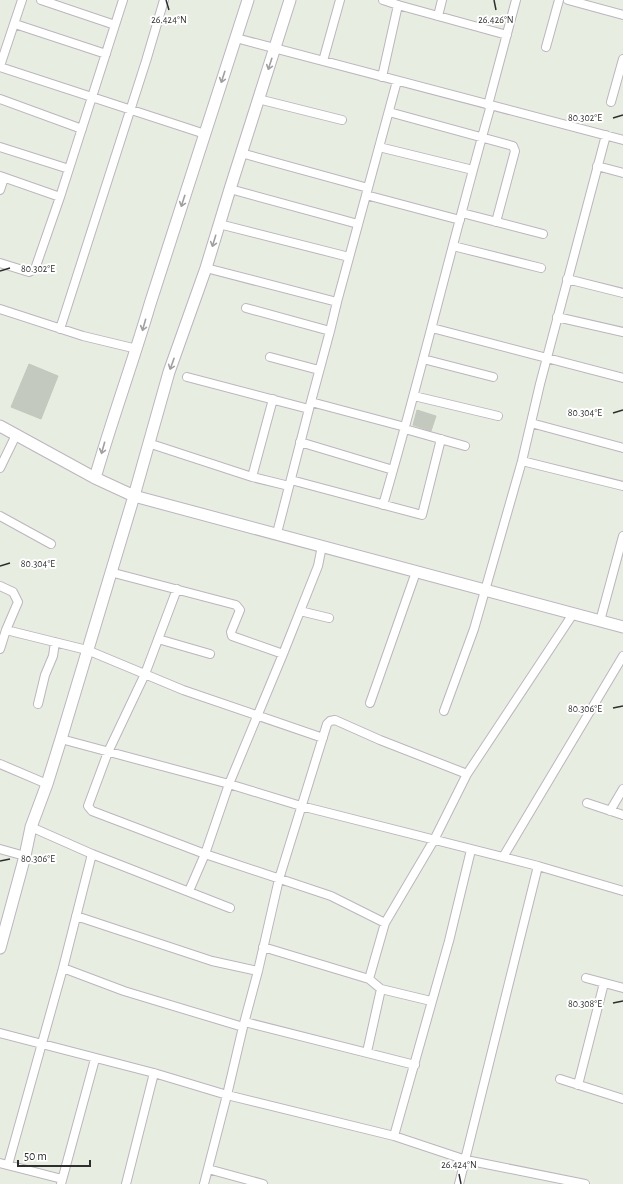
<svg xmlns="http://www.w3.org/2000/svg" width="623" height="1184" viewBox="0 0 623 1184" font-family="'Alegreya Sans',sans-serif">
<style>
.building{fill:#c4c9c0;stroke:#c1c9bb}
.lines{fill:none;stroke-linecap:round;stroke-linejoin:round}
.minor-casing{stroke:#bcb5bf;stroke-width:10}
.tertiary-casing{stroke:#bcb5bf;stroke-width:13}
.minor{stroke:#fff;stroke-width:8}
.tertiary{stroke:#fff;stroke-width:11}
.oneway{stroke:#a0a0a0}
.ticks{fill:none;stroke:#2d2d2d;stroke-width:1.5}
.ticks-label{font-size:10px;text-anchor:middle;fill:#2d2d2d;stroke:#fff;stroke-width:4;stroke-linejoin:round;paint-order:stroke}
</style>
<rect width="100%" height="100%" fill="#e8ede2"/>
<path class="building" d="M29,364L58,376L41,419L11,407Z
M417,410L436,416L431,431L413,425Z"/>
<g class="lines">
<g class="minor-casing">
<path id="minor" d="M41,0L115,25
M383,0L398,5L507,35
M568,0L623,15
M438,16L442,0
M15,24L106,54
M236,38L623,140
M546,47L559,0
M323,61L340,0
M0,66L22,0
M0,67L205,134
M382,77L398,5
M0,99L82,129
M258,99L342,120
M611,102L623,59
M488,105L516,0
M389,112L513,146L515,151L496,222
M0,147L69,169
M379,147L473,170
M241,153L368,188
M597,166L623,173
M0,176L60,197
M230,189L358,224
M0,190L4,178
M366,195L460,220
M462,213L543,234
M219,224L349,257
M453,246L541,268
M0,263L29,272L35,269L60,197L123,0
M206,268L337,302
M567,279L623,293
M246,308L330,331
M0,309L83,336L137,349
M557,317L623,332
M432,328L623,378
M60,329L146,61L164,0
M270,357L319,370
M423,359L493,377
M187,377L309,409
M414,396L498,416
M273,399L252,477L289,486
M311,402L405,427
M531,423L623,448
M405,429L465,446
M300,442L393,470
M148,443L252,477
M522,461L623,486
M0,468L16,435
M291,480L422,515L441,439
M383,505C422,372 453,238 491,105
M0,516L51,544
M277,533L309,409L330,331L337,302L397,81
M110,572L236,605L240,610L231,632L232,636L283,654
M0,586L13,592L18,602L6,630L87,650L183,690L323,738
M177,589L145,674L108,752L88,806L92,811L205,854L331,896L385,923
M300,611L329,618
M600,621L623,536
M158,639L210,654
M0,649L6,630
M370,703L416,572
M38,704L45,675L53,656L55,642
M444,711L474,629L522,461L540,384L606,135
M61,739L229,784L301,806L538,866L623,891
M0,764L47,784
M587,803L623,815
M610,811L623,789
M31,827L92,854L230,908
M0,849L25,856
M503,857L623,656
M189,891L205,854L229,784L283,654L318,566L322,546
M76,916L212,961L258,971
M263,947L369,979L381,989L431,1001
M63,968L124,991L243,1027
M586,978L623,988
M369,979L385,923L434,840L467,774L573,614
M245,1022L415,1065
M0,1033L154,1073L227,1095L394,1136L466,1160L585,1184
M367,1052L381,989
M560,1079L623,1099
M578,1085L604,983
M394,1136L449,941L471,850
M0,1163L62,1179
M8,1165L63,968L92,854
M208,1169L263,1184
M61,1184L95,1059
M126,1184L154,1073
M204,1184L227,1095L243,1027L258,971L279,879L327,724L330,721L335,720L380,740L467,774
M459,1184L538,866"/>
</g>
<g class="tertiary-casing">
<path id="tertiary" d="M0,426L95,478L134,496L623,627
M95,478C112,419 133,362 150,304L248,0
M0,948L25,856L31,827L47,784L61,739L134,496L169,372L206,268L230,189L290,0"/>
</g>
<use href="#minor" class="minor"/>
<use href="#tertiary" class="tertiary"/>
</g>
<defs><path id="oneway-shaft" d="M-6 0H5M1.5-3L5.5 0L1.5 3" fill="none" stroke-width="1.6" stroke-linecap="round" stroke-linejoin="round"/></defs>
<g class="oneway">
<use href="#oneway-shaft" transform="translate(270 64) rotate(108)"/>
<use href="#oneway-shaft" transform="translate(223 77) rotate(108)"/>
<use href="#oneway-shaft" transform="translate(183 201) rotate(108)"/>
<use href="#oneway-shaft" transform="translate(214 241) rotate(107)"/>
<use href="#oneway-shaft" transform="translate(144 325) rotate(106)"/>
<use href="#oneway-shaft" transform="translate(172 364) rotate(110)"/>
<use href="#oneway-shaft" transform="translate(103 448) rotate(106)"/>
</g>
<path class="ticks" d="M166,0L169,10M494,0L496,10M613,118L623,115M0,271L10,268M613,413L623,410M0,566L10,563M613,708L623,706M0,861L10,859M613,1003L623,1001M459,1174L461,1184"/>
<g class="ticks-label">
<text x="169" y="23">26.424°N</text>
<text x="496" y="23">26.426°N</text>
<text x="585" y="121">80.302°E</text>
<text x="38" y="272">80.302°E</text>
<text x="585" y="416">80.304°E</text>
<text x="38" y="567">80.304°E</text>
<text x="585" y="712">80.306°E</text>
<text x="38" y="862">80.306°E</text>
<text x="585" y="1007">80.308°E</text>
<text x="459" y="1168">26.424°N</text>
</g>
<path d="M18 1160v6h72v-6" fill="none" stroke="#2d2d2d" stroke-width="2"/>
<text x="24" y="1160" font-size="12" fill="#2d2d2d" stroke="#ffffff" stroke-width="3" paint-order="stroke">50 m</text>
</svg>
